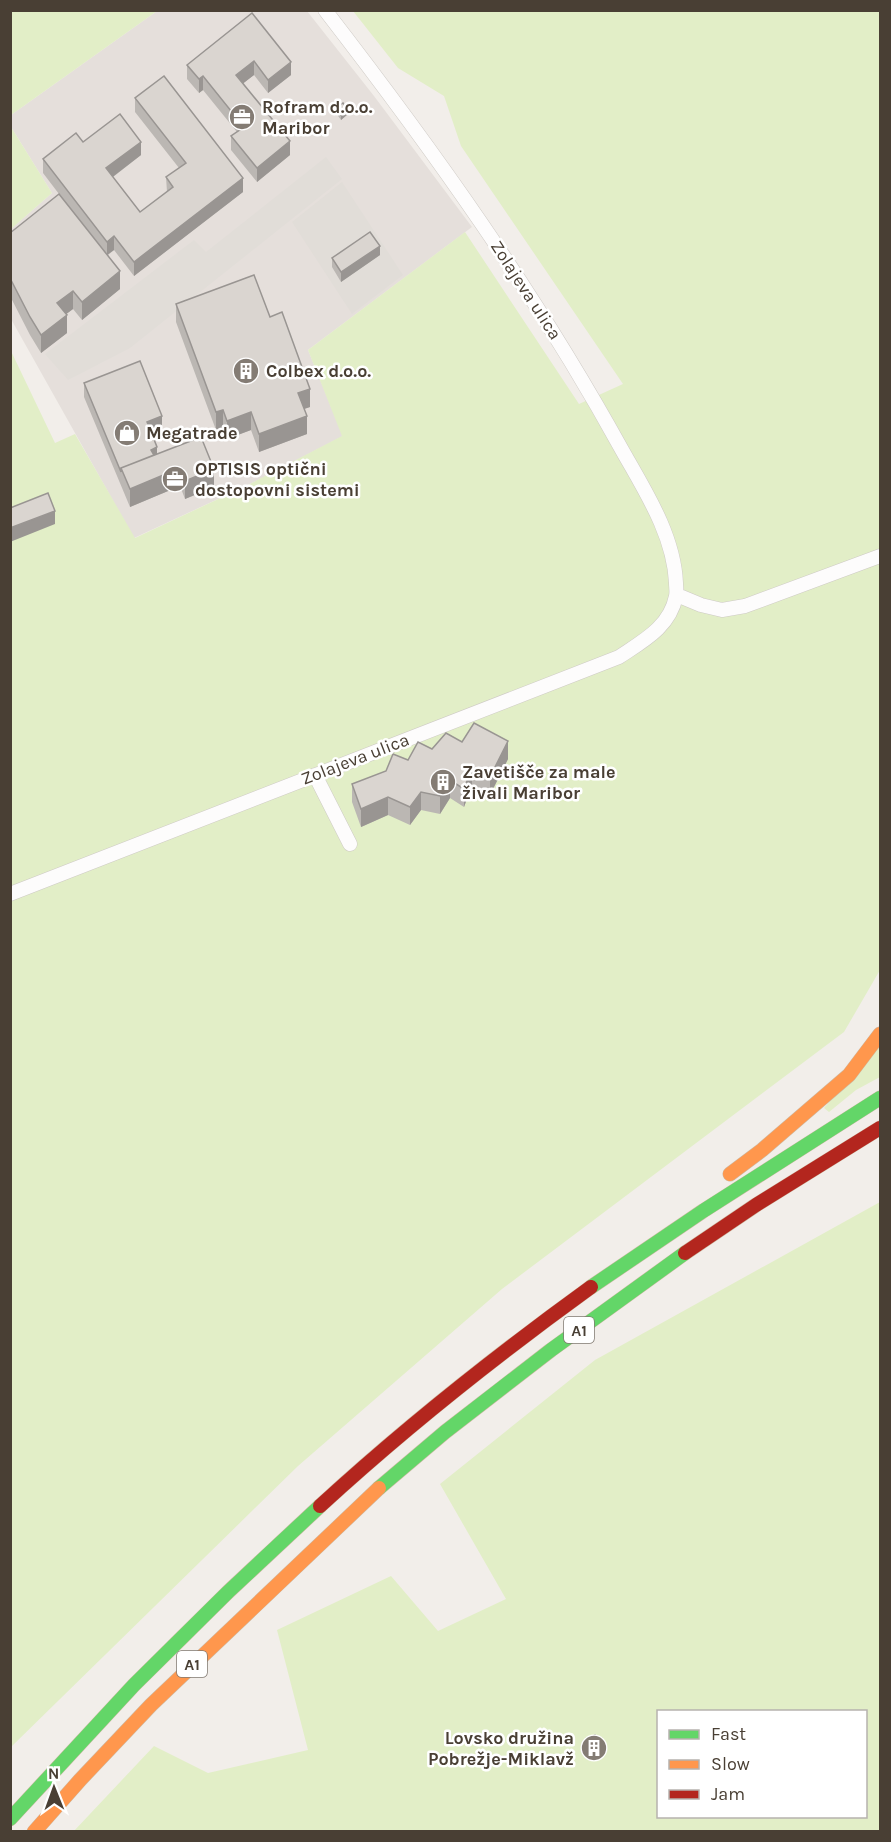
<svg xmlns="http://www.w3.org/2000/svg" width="891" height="1842" viewBox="0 0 891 1842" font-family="Karla,sans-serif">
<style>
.industrial{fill:#e5dfdb}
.green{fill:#e2eec7;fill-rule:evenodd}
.parking{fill:#e1ddd8}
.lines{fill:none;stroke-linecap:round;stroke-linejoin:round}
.street-casing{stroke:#cecac5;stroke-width:15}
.fast-casing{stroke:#cdb9a2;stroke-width:15}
.slow-casing{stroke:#cdb9a2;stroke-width:15}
.jam-casing{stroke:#cdb9a2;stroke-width:15}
.street{stroke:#fdfcfc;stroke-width:14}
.fast{stroke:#63d668;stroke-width:14}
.slow{stroke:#ff974d;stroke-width:14}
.jam{stroke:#b3261e;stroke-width:14}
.wall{fill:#bbb7b3}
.shaded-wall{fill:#999592}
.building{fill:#dad5d0;stroke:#999592;stroke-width:1.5}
.labels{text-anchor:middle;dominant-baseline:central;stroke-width:5;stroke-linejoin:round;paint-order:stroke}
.shield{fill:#fff;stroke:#807971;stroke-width:1.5}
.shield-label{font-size:16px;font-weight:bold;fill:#493f34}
.poi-label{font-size:18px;font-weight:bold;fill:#493f34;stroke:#fff;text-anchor:start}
.street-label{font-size:18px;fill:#493f34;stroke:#fff}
</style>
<rect width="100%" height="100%" fill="#f2eeea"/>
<path class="industrial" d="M157,11H307L374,96L472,227L308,350L343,436L246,486L134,538L11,319V229L52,193L11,127V115Z"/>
<path class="green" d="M11,10H157V11L11,115Z
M353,11H880V970L844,1032L502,1289L298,1466L11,1747L10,349L55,443L75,434L135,538L246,486L342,436L308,350L465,232L579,404L623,384L461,146L444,96L398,68Z
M11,127L52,193L11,229H10Z
M880,1046V1077L856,1090L829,1112L824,1108Z
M880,1202V1831L73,1832L154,1746L208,1773L308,1750L277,1630L391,1576L438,1631L506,1599L440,1484L595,1360ZM658,1712H866V1816H658Z"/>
<path class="parking" d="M326,157L342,179L130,348L68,380L45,354L194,240L206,252Z
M342,182L403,275L352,314L292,222Z"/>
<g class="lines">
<g class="street-casing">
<path id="street" d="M677,595L701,605L722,610L745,606L880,556
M315,775L350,844
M10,894L619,657C643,641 670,627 676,596C677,592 676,587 676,583C674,535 645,491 622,450C536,294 434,151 325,10"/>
</g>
<g class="fast-casing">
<path id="fast" d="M591,1287L703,1211L880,1098
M379,1488L445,1432L551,1350L685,1253
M10,1819L134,1685L228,1592L320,1506"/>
</g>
<g class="slow-casing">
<path id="slow" d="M730,1174L762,1150L849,1075L880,1034
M34,1832L80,1780L151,1705L379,1488"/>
</g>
<g class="jam-casing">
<path id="jam" d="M685,1253L756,1205L880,1128
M320,1506C406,1427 497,1355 591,1287"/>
</g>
<use href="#street" class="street"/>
<use href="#fast" class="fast"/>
<use href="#slow" class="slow"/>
<use href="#jam" class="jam"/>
</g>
<path class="wall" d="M252,13L291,75L268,93L254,75L243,83L290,155L257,182L231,150V136L237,132L203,90L199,93L187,79V65Z
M135,98L243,192L134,276L114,250L108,255L120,289L82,320L73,309L66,314L67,333L41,353L30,335L10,296V233L59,194L43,173V159L83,142L141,155L113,177L140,212L167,192L166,177L179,168L135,112Z
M336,108L348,114L341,120L336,113Z
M380,255L341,282L332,267V258Z
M176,304L270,317L310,407L304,409L307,434L259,452L251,430L227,439L223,428L216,430L176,322Z
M84,383L162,430L152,434L157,454L214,487L185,499L180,486L130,507L84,397Z
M462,742L508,759L490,795L472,785L464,807L450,798L440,814L421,810L410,825L388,815L361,827L352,802V784L386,771L432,749Z
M585,1740L602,1752L592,1758L585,1744Z"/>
<path class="shaded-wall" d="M254,61V75L236,89V75Z
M291,62V75L268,93V80Z
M203,76V90L199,93V79Z
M348,110V114L341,120V115Z
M290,141V155L257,182V168Z
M141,142V155L106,182V168Z
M243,178V192L134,276V262Z
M114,236V250L107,255V242Z
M380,246V255L341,282V272Z
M120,271V289L82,320V302Z
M73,291V309L57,321V303Z
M67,315V333L41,353V335Z
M310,389V407L298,411V393Z
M223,410V428L216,430V412Z
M251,412V430L227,439V421Z
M162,416V430L147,436V422Z
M307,416V434L259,452V434Z
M157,447V461L155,473L151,450Z
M180,468V486L130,507V489Z
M214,469V487L185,499V481Z
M55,511V524L10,542V528Z
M508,741V759L490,795V777Z
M472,767V785L464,807V789Z
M450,780V798L440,814V796Z
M421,792V810L410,825V807Z
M388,797V815L361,827V809Z
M602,1748V1752L592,1758V1753Z"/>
<path class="building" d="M252,13L291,62L268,80L254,61L236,75L290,141L257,168L231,136L244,127L203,76L199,79L187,65Z
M164,76L243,178L134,262L114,236L107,242L43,159L76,133L83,142L120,114L141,142L106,168L140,212L173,187L166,177L186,163L135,98Z
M343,103L348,110L341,115L336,108Z
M59,194L120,271L82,302L73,291L57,303L67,315L41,335L30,317L10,278V233Z
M370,232L380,246L341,272L332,258Z
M254,275L270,317L282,312L310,389L298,393L307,416L259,434L251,412L227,421L223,410L216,412L176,304Z
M140,361L162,416L147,422L157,447L151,450L154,455L121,468V472L84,383Z
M201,437L214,469L185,481L180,468L130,489L121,468Z
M48,493L55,511L10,528V508Z
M474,723L508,741L490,777L472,767L464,789L450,780L440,796L421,792L410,807L388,797L361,809L352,784L386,771L393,754L408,760L418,742L432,749L446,733L462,742Z
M595,1735L602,1748L592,1753L585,1740Z"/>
<defs>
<g id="office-disc" transform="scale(1.35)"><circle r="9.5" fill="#847c74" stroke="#fff"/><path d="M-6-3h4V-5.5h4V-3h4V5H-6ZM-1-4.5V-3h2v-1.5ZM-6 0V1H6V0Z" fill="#fff"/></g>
<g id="building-disc" transform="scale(1.35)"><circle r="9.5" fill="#847c74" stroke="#fff"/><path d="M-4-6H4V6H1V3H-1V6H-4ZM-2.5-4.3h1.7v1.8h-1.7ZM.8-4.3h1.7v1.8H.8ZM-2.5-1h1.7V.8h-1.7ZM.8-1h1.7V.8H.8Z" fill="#fff"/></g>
<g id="shop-disc" transform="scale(1.35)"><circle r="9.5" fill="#847c74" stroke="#fff"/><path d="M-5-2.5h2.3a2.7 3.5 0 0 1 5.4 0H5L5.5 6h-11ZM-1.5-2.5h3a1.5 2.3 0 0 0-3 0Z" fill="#fff"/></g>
</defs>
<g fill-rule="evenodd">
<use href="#office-disc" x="242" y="117"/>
<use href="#building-disc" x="246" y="371"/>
<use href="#shop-disc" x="127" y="433"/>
<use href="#office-disc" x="175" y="479"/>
<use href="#building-disc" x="443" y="782"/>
<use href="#building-disc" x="594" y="1748"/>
</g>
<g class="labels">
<g class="shield">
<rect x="564" y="1317" width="30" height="26" rx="4.5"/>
<rect x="177" y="1651" width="30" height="26" rx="4.5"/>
</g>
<g class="shield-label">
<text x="579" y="1330">A1</text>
<text x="192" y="1664">A1</text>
</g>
<g class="poi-label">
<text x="262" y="107">Rofram d.o.o.<tspan x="262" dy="21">Maribor</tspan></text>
<text x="266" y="371">Colbex d.o.o.</text>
<text x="146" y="433">Megatrade</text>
<text x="195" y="469">OPTISIS optični<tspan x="195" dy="21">dostopovni sistemi</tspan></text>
<text x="462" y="772">Zavetišče za male<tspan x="462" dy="21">živali Maribor</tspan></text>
<text x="574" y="1738" text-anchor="end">Lovsko družina<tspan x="574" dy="21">Pobrežje-Miklavž</tspan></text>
</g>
<g class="street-label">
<text transform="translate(526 290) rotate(57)">Zolajeva ulica</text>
<text transform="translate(355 759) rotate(-21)">Zolajeva ulica</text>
</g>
</g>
<rect width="891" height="1842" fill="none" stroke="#493f34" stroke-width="24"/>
<rect x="657" y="1710" width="210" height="108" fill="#ffffff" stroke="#b6b2ae" stroke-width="1.5"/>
<rect x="669" y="1730" width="30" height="9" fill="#63d668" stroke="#b6b2ae" stroke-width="1.5"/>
<text x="711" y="1740" font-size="18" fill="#493f34">Fast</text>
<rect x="669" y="1760" width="30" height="9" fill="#ff974d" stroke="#b6b2ae" stroke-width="1.5"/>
<text x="711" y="1770" font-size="18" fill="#493f34">Slow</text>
<rect x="669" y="1790" width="30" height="9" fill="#b3261e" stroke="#b6b2ae" stroke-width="1.5"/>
<text x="711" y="1800" font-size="18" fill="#493f34">Jam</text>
<g transform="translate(54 1788) rotate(359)" stroke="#ffffff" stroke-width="4.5" paint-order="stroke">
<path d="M0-4.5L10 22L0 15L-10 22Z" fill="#493f34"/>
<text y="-9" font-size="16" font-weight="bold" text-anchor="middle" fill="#493f34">N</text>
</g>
</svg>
